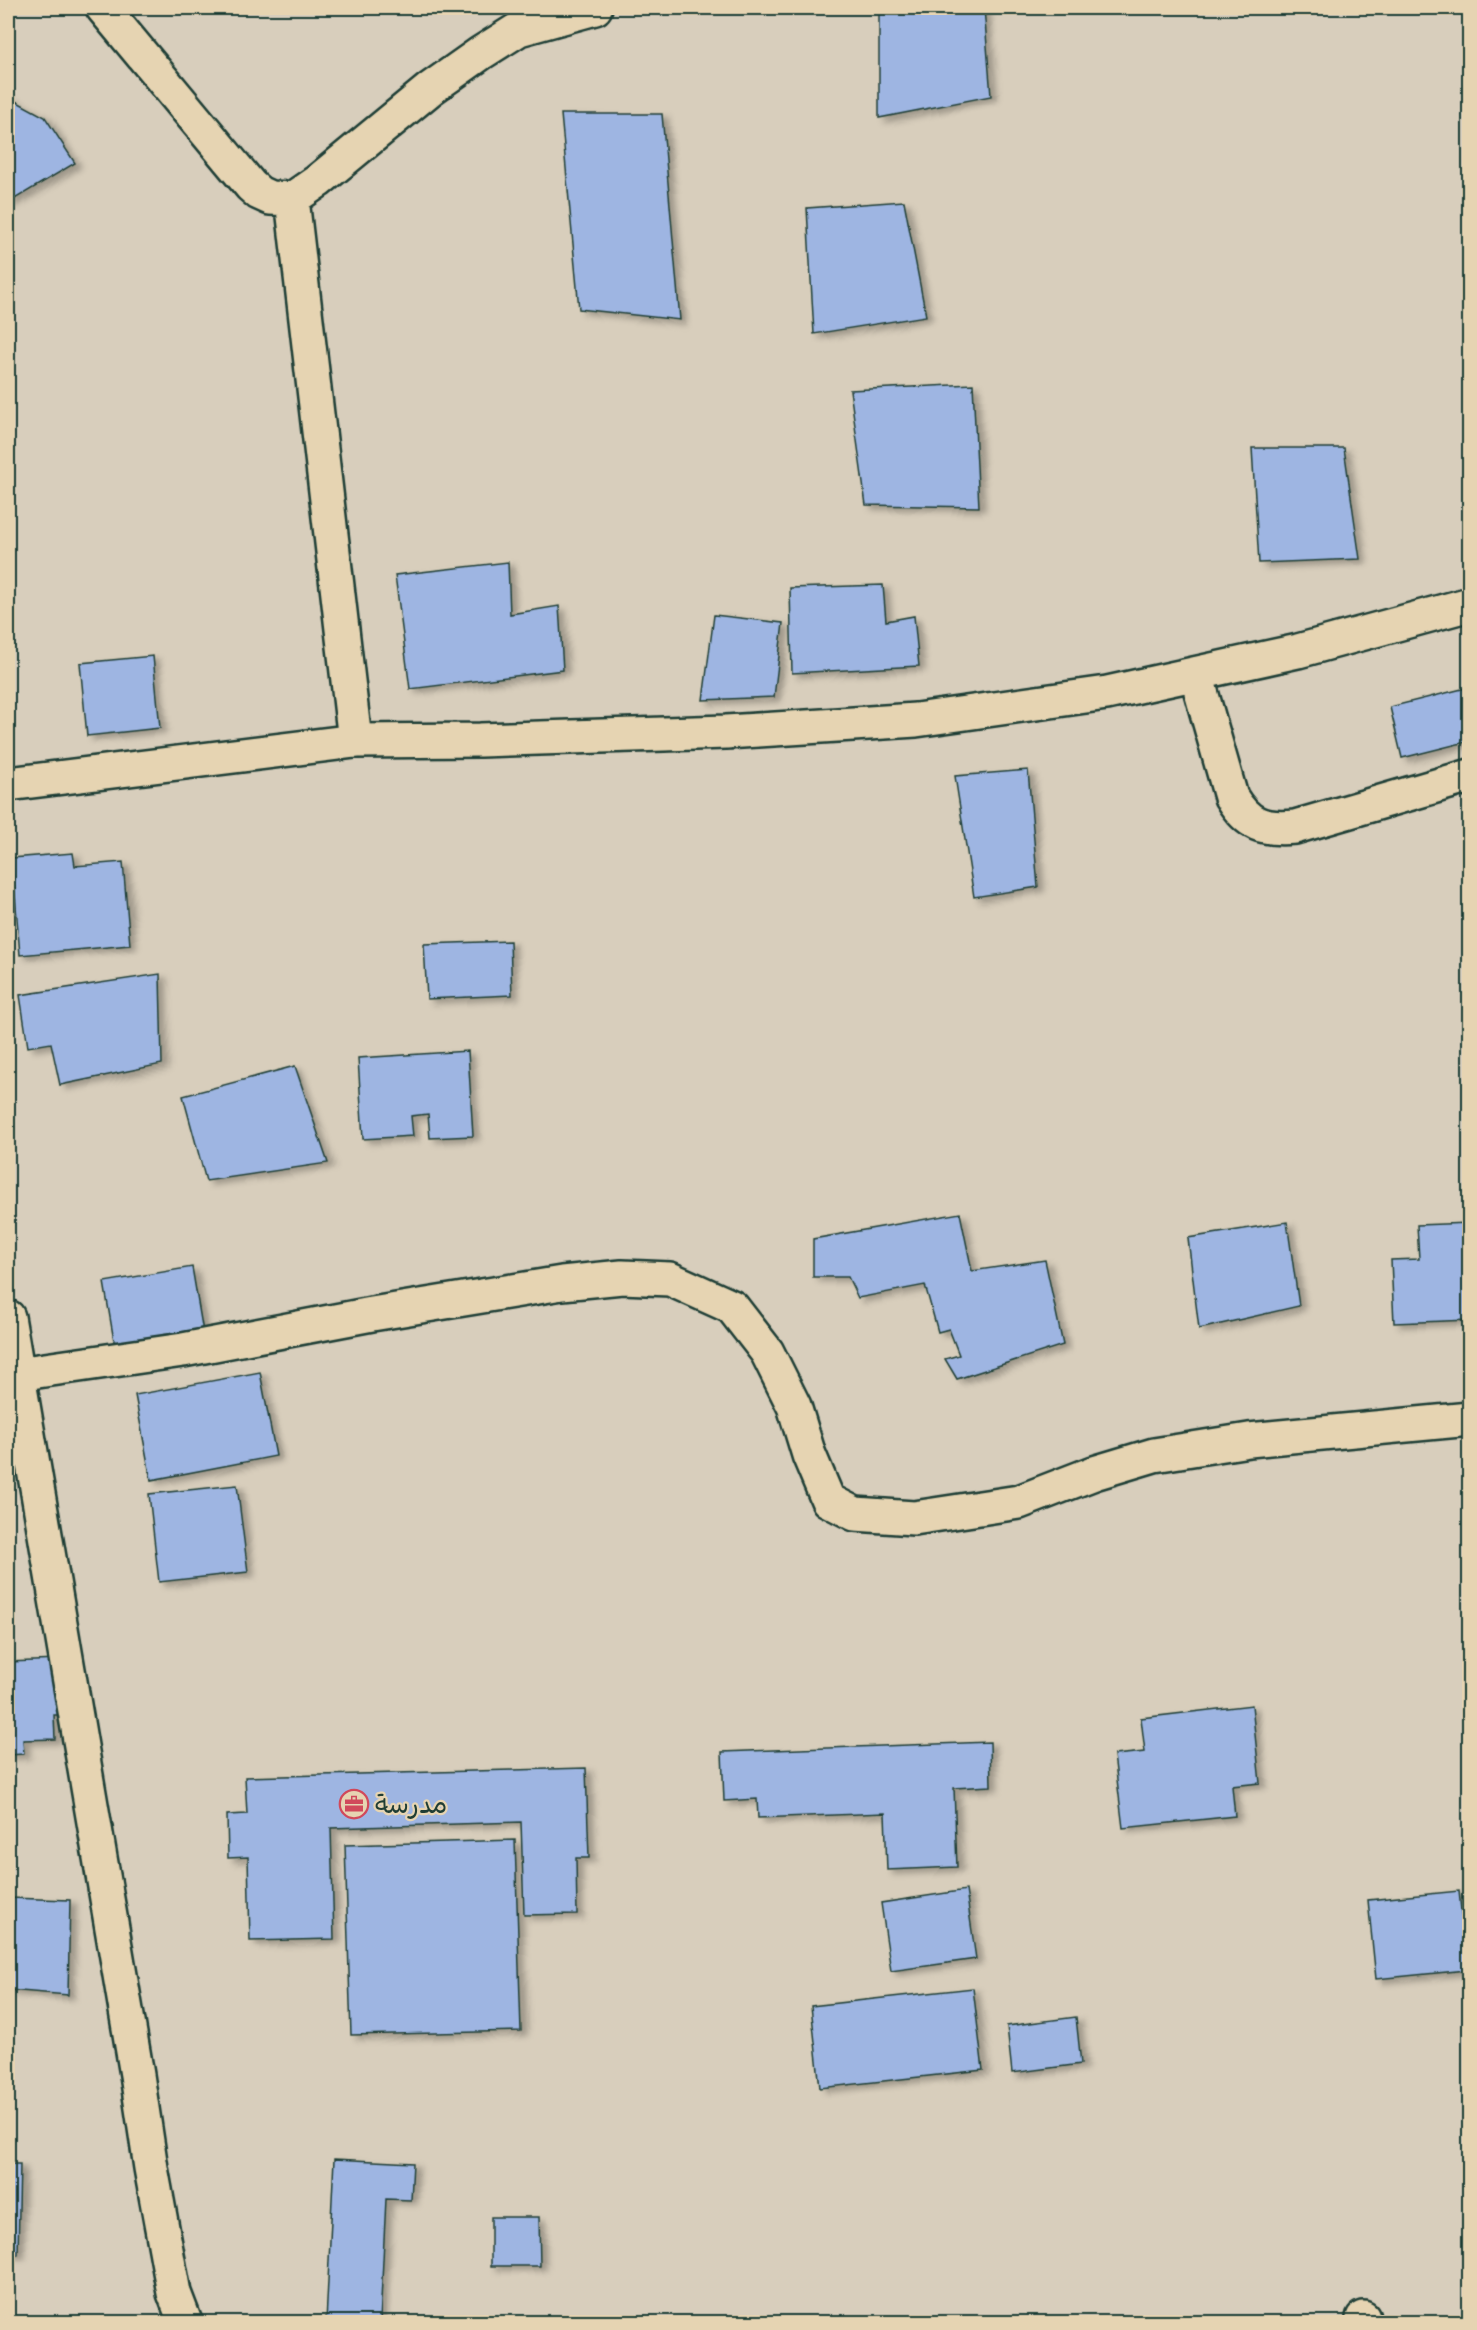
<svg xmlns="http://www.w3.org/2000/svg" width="1477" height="2330" viewBox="0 0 1477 2330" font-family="Itim,'Playpen Sans Arabic',sans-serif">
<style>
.building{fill:#9eb5e2;stroke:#1f3d34;stroke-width:1.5;filter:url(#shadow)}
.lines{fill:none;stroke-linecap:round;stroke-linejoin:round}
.minor-casing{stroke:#1f3d34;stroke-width:38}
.tertiary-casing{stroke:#1f3d34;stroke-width:38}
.minor{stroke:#e6d4b2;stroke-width:33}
.tertiary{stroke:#e6d4b2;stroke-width:33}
.labels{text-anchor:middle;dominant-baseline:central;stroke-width:4.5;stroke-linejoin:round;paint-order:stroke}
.poi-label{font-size:26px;fill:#1f3d34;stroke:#e6d4b2;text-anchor:start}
</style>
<defs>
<filter id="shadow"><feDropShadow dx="6" dy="4" stdDeviation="3" flood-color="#0004"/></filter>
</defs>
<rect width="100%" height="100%" fill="#d8cebc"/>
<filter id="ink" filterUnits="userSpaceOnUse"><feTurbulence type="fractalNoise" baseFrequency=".0167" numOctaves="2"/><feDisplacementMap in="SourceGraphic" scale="12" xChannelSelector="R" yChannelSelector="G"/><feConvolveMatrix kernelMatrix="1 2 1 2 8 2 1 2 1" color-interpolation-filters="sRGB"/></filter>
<g filter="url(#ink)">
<path class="building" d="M912,8H984L991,96L879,118V10Z
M8,97L45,117L75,163L8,203Z
M561,114H662L680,320L579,309Z
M904,201L926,316L814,334L807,208Z
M973,384L979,507L866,505L850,390Z
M1252,448H1344L1360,559L1259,563Z
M508,562L510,614L559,606L563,670L410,689L395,575Z
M883,585L886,621L914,616L919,666L792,673L790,588Z
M714,615L783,623L774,697L703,700Z
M153,656L160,728L87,736L80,663Z
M1470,687V741L1402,758L1390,707Z
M1028,770L1038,887L974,897L955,776Z
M73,853L75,866L123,862L130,945L20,955L12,858Z
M510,941L512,995L427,999L424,944Z
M160,974L162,1064L60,1085L51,1043L28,1047L20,995Z
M468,1051L473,1136L430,1138L428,1114L411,1116L413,1136L363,1139L358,1058Z
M295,1066L328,1163L206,1181L183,1096Z
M960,1213L972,1271L1045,1260L1063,1345L957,1379L945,1359L959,1355L949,1329L938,1332L925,1285L858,1298L848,1277H813V1239Z
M1287,1222L1299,1306L1199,1329L1188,1238Z
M1470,1223V1320L1394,1323L1391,1260L1419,1259L1417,1225Z
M192,1267L203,1332L115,1347L104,1282Z
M260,1372L276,1456L151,1480L135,1395Z
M237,1485L248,1572L159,1582L149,1494Z
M59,1660L61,1715H54L55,1739L23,1740L24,1754L8,1755V1662Z
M1252,1705L1260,1783L1232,1786L1235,1816L1123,1828L1114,1755L1145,1752L1141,1718Z
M990,1742L991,1786L954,1788L957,1867L887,1870L885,1813L758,1818L757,1799L724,1801L722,1752Z
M586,1768L589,1858H576L577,1914L524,1915L521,1822L331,1828L334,1939L250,1941L248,1857L228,1858L227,1815L247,1814L245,1777Z
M515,1840L521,2031L351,2035L345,1845Z
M966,1890L976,1959L891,1971L881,1903Z
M1459,1891L1467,1970L1376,1979L1368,1900Z
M8,1898L70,1900L68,1995L8,1990Z
M973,1988L983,2070L820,2088L811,2006Z
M1076,2017L1081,2064L1012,2073L1007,2026Z
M334,2159L413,2163L411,2200L386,2199L380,2322H326Z
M8,2164H20L18,2255L8,2254Z
M491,2217H539L540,2266H491Z"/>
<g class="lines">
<g class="minor-casing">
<path id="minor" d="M103,8L251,186L259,193L270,198L292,199L318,181L430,89L481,53L519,29L595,8
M292,199L355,741
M1196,674L1231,797C1248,825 1263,830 1295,827L1470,776
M17,1374L183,1350L372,1314L562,1283L622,1277L670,1279L732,1307L767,1352L794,1406L809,1455L828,1500L855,1514L914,1518L1019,1502L1094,1473L1154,1455L1249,1440L1470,1419
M1363,2318V2322"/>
</g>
<g class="tertiary-casing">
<path id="tertiary" d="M8,784L355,741L480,740L726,732L916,720L1107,693L1298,651L1470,604
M8,1317L137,2075L151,2168L174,2293L185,2322"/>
</g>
<use href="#minor" class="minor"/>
<use href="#tertiary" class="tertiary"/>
</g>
</g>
<defs>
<g id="office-ring" transform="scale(1.5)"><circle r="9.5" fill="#e6d4b2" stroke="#d1495b" stroke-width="1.5"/><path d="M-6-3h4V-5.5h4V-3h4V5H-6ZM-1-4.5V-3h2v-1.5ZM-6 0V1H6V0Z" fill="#d1495b"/></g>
</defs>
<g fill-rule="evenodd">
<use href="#office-ring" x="354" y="1804"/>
</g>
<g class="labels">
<g class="poi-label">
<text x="375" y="1804">مدرسة</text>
</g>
</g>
<rect width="1477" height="2330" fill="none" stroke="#e6d4b2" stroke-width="30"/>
<rect x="15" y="15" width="1447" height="2300" fill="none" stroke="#1f3d34" stroke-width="2" filter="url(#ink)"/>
</svg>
